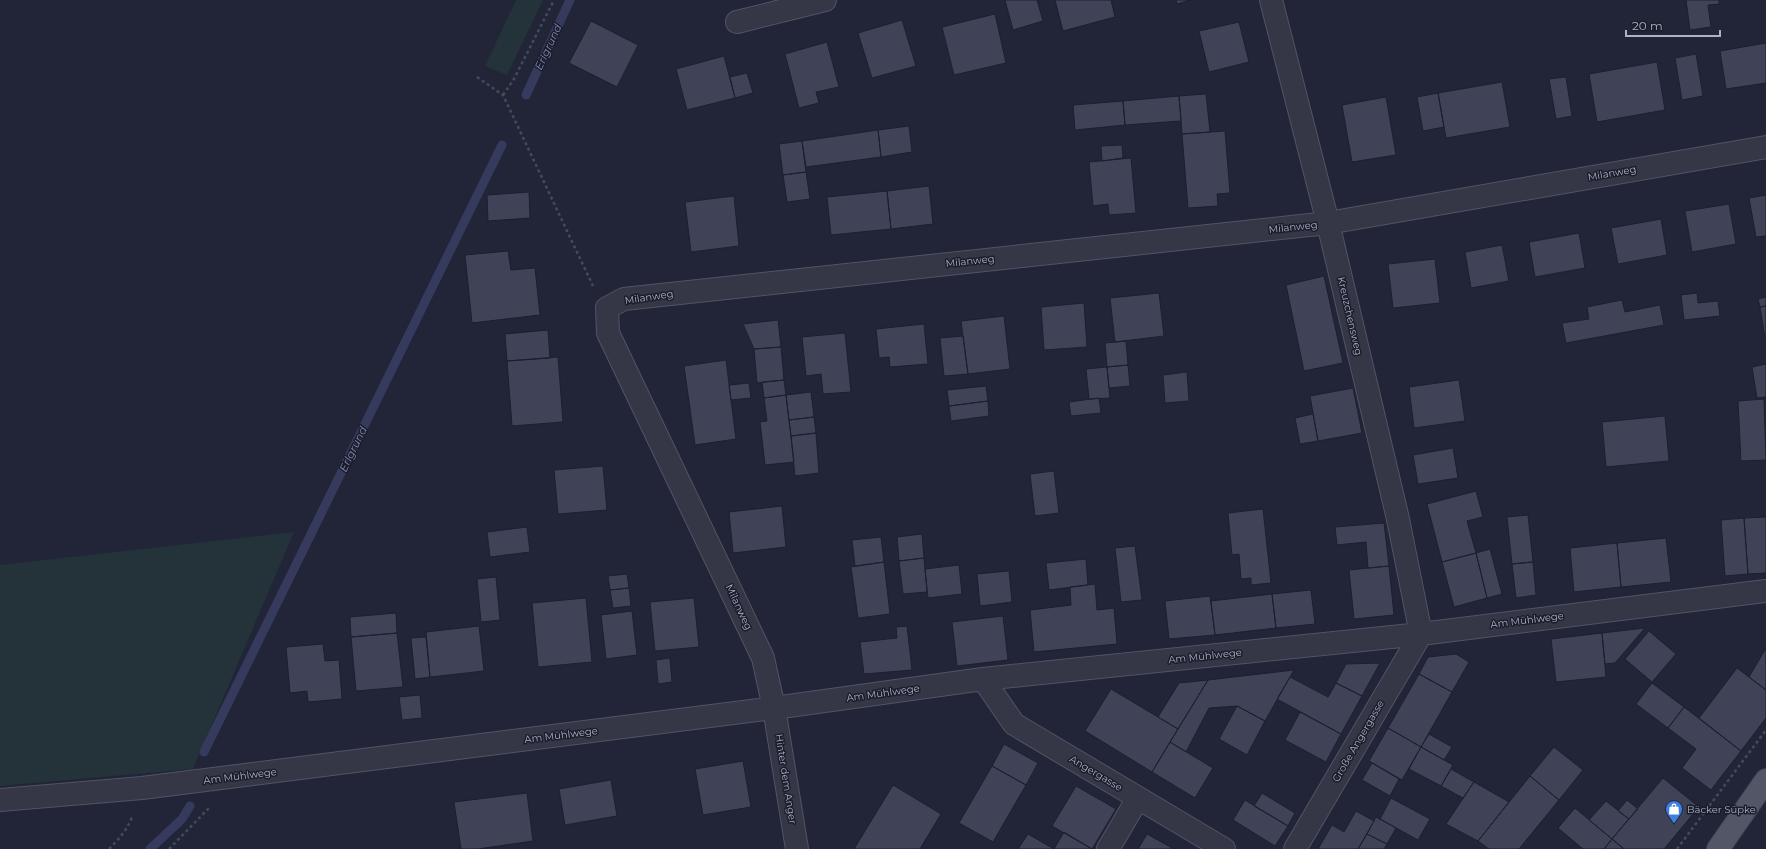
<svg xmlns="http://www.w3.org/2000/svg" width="1766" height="849" viewBox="0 0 1766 849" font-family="Montserrat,sans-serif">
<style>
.green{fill:#243239}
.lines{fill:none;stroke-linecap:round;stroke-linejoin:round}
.stream{stroke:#363b5d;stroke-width:9}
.building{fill:#404358;stroke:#1c1f2e}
.minor-casing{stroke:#525465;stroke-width:24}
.major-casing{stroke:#3e4051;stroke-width:24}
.path{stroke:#414d55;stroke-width:2.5;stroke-dasharray:3 3;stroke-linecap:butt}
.minor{stroke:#353747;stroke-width:22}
.major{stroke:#535667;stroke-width:22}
.labels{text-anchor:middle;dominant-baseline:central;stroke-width:3;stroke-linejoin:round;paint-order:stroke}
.street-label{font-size:10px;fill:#afb1c4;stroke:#1a1d2c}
.poi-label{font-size:10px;fill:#afb1c4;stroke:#1a1d2c;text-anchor:start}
.water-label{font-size:11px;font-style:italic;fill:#8087b0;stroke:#1a1d2c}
</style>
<rect width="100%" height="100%" fill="#212537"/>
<path class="green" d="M516,0H543L507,75L485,66Z
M294,532L193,769L0,786V565Z"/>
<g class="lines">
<path class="stream" d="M526,95L570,0
M204,752L502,145
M150,849L182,819L190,806"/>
</g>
<path class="building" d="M1005,0H1037L1043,21L1013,30Z
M1055,0H1111L1115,17L1063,31Z
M1176,0H1191L1177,4Z
M1686,0H1719V4L1708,5L1711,27L1690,30Z
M995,14L1006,63L954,75L942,27Z
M902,20L916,66L872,78L858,33Z
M591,21L638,45L617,87L569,63Z
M1239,22L1249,62L1209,72L1199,31Z
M827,42L839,87L816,92L819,103L799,108L785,54Z
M1766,43V83L1726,89L1720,51Z
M1696,54L1703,96L1682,100L1675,58Z
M724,56L735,98L687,110L676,69Z
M1657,62L1665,110L1597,122L1589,74Z
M747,73L753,93L735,98L730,77Z
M1566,77L1572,116L1556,119L1549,79Z
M1502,82L1510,127L1446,138L1438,93Z
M1438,93L1444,127L1423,131L1417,97Z
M1206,94L1210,132L1182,134L1179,96Z
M1179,96L1181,121L1125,125L1123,101Z
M1386,97L1396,155L1352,162L1342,105Z
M1123,101L1125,125L1075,130L1073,105Z
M909,126L912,152L881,157L878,130Z
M878,130L881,157L806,167L802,141Z
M1225,131L1230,193L1217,194L1218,206L1188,208L1182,134Z
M802,141L806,172L783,175L779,144Z
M1122,145L1123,158L1102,161L1101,146Z
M1131,158L1136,213L1109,215L1108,204L1093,206L1089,162Z
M806,172L810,199L787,202L783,175Z
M929,186L933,224L891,229L887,191Z
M887,191L891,229L831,235L827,197Z
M529,192L530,218L488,221L487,195Z
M1766,195V236L1756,237L1749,198Z
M734,196L739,246L691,252L685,202Z
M1729,204L1736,244L1692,252L1685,211Z
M1661,219L1667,255L1618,264L1611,228Z
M1579,233L1585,268L1535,277L1529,242Z
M1502,245L1509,281L1471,288L1465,252Z
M508,251L511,270L535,268L540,315L472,323L465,255Z
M1435,259L1440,303L1393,308L1388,264Z
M1324,276L1343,363L1304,371L1286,285Z
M1159,293L1164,336L1115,342L1110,298Z
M1697,293L1698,303L1718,301L1720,316L1684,320L1681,295Z
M1766,297V306L1760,307L1758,299Z
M1622,300L1625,312L1660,305L1664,325L1566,343L1562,323L1589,319L1587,307Z
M1084,303L1087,347L1044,350L1041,307Z
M1766,306V338H1765L1760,307Z
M1004,316L1010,369L968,374L961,321Z
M778,320L781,347L754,349L743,324Z
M924,324L928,364L890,367L889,357L879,358L876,329Z
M548,330L550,358L507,361L505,334Z
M845,333L851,392L823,394L821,374L806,376L802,337Z
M963,336L968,374L944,376L940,338Z
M1126,341L1128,365L1107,367L1105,343Z
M781,347L784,380L757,383L754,349Z
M558,357L563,422L512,426L507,361Z
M726,360L736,439L695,445L684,366Z
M1766,364V397L1757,398L1752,367Z
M1128,365L1130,386L1109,388L1107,367Z
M1107,367L1110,398L1089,399L1086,369Z
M1187,372L1189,401L1165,403L1163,375Z
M784,380L786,395L764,398L762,382Z
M1459,380L1465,421L1414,428L1409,387Z
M749,383L751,398L731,400L729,385Z
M986,386L988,401L949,406L947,390Z
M1353,388L1362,433L1318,441L1310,396Z
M811,392L814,417L789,420L786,395Z
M786,395L794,462L765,465L760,422L767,421L764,398Z
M1099,398L1101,413L1071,416L1069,402Z
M1764,399L1766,460L1741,461L1738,401Z
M988,401L989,416L951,421L949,406Z
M1313,414L1318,441L1300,444L1295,418Z
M1665,416L1669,461L1606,467L1602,422Z
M814,417L816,433L791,436L789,420Z
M816,433L819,473L795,476L791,436Z
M1453,448L1458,478L1418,484L1413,455Z
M603,466L607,510L558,514L554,470Z
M1054,471L1059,513L1035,516L1030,474Z
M1476,491L1483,517L1467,521L1476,553L1442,562L1427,504Z
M782,506L786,547L733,553L729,512Z
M1263,509L1271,583L1251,585V578L1241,579L1239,554L1232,555L1228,513Z
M1528,515L1533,562L1512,564L1507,517Z
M1766,517V573L1748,574L1744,518Z
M1744,518L1748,574L1725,576L1721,520Z
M1384,523L1389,566L1368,568L1366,542L1337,545L1335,527Z
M527,527L530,552L490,557L487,532Z
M922,534L924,558L899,561L897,537Z
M881,537L884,562L855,566L852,540Z
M1666,538L1671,582L1621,587L1617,543Z
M1617,543L1621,587L1574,592L1570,548Z
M1135,546L1142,600L1121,602L1115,548Z
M1490,549L1502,594L1487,598L1476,553Z
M1476,553L1487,598L1454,607L1442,562Z
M924,558L927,592L903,594L899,561Z
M1086,559L1088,585L1049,590L1046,563Z
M884,562L890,614L858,618L851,567Z
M1533,562L1536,595L1516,598L1512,564Z
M959,565L962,594L928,598L925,569Z
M1389,566L1394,615L1354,619L1349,570Z
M1009,571L1012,602L980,606L977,574Z
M627,574L629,588L610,590L608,576Z
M496,577L500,620L481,622L477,579Z
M1095,584L1097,610L1114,608L1117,644L1034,652L1030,610L1071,605L1070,587Z
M629,588L631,606L613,608L610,590Z
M1311,590L1315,624L1276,628L1272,594Z
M1272,594L1276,628L1215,635L1211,601Z
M1210,596L1215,635L1169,639L1165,601Z
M586,598L592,662L538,667L532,603Z
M694,598L699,647L655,651L650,602Z
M632,611L637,655L606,659L601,615Z
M396,613L397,633L351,637L350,617Z
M1003,616L1008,660L957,666L952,622Z
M479,626L484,671L430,677L426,632Z
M907,626L912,670L864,674L860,642L897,638L896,627Z
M1645,628L1615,663L1605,664L1602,633Z
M1649,631L1676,654L1652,682L1625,659Z
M397,633L403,687L356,691L351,637Z
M1602,633L1606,677L1556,682L1551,639Z
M426,637L430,677L415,679L411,638Z
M323,644L325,661L339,660L342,699L308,702L307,691L290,693L286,647Z
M1766,648V690L1749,677Z
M1456,654L1469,662L1452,692L1419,674L1428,657Z
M670,658L672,682L658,684L656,660Z
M1380,663L1362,696L1336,683L1346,664Z
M1737,668L1766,690V718L1741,751L1699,718Z
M1294,670L1265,721L1237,706L1209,708L1186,752L1170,742L1208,680Z
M1419,674L1452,692L1421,747L1388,728Z
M1290,677L1328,697L1336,683L1362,696L1341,734L1277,699Z
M1208,680L1178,729L1158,717L1179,683Z
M1652,683L1684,707L1668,728L1636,704Z
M1111,689L1178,729L1152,772L1085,731Z
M420,695L422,718L402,720L399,697Z
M1237,706L1265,721L1247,755L1219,739Z
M1684,707L1741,751L1711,790L1682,768L1696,749L1668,728Z
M1300,712L1341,734L1326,762L1285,740Z
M1388,728L1421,747L1402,780L1369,761Z
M1429,734L1452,747L1444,760L1421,747Z
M1170,742L1213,768L1195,798L1152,772Z
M1004,744L1038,763L1026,785L992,766Z
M1421,747L1453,765L1441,786L1409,769Z
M1554,747L1583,770L1559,800L1530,776Z
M743,761L751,807L703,815L695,769Z
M1372,763L1399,779L1390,796L1362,780Z
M992,766L1026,785L993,842L959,823Z
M1451,769L1474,782L1463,798L1441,786Z
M1530,776L1559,800L1519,849H1489L1478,841Z
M1663,778L1699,807L1664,849H1624L1612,839Z
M611,780L617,816L565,825L559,789Z
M1474,782L1509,802L1478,841L1446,824Z
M893,785L941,814L920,849H854Z
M1076,786L1116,809L1092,849L1052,826Z
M527,793L533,841L478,849H461L454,802Z
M1262,793L1295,813L1288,826L1254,806Z
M1391,798L1430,819L1418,840L1380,819Z
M1245,800L1288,826L1275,846L1233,820Z
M1627,800L1638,809L1629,819L1618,811Z
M1606,801L1629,819L1612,839L1589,820Z
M1575,808L1612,839L1604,849H1583L1558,828Z
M1356,811L1374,821L1358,849H1318L1332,825L1344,832Z
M1376,817L1396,828L1387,844L1367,834Z
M1064,832L1092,849H1054Z
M1028,834L1054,849H1018Z
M1147,834L1174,849H1138Z
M1367,834L1387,844L1384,849H1358Z
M1612,839L1624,849H1604Z"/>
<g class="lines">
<g class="minor-casing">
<path id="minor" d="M1271,0L1328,223L1398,519L1421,634L1295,849
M737,22L825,0
M983,679L1014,724L1224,849
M0,800L142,788L774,708L983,679L1421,634L1766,591
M797,849L774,708L763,658L608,333L607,308L624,299L1328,223L1766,147
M1108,849L1138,798"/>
</g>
<g class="major-casing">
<path id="major" d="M1718,849L1766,780"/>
</g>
<path class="path" d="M477,77L503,95L593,286
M503,95L514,79L554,0
M109,849C119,839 127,830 132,817
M169,849L209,808
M1677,849L1766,730"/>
<use href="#minor" class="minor"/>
<use href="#major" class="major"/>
</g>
<defs>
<g id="shop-pin" transform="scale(0.9)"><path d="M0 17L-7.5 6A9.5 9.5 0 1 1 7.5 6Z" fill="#3f7fe0" stroke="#1a1d2c"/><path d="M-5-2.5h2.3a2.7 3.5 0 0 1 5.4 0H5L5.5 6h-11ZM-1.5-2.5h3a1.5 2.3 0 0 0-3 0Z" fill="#fff"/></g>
</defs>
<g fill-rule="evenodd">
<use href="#shop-pin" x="1674" y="809"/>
</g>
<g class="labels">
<g class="street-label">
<text transform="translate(1612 173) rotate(-10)">Milanweg</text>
<text transform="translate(1293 227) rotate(-6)">Milanweg</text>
<text transform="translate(970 261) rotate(-6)">Milanweg</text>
<text transform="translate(649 297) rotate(-8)">Milanweg</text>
<text transform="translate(1350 316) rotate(77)">Kreuzchensweg</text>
<text transform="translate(739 607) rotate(65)">Milanweg</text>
<text transform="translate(1527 620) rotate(-7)">Am Mühlwege</text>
<text transform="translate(1205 656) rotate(-6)">Am Mühlwege</text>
<text transform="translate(883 693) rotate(-8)">Am Mühlwege</text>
<text transform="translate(561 735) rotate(-7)">Am Mühlwege</text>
<text transform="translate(1358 741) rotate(-60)">Große Angergasse</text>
<text transform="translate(1096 773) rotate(31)">Angergasse</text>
<text transform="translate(240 776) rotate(-7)">Am Mühlwege</text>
<text transform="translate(786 779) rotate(81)">Hinter dem Anger</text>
</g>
<g class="poi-label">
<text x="1687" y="809">Bäcker Süpke</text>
</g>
<g class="water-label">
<text transform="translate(548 47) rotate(-65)">Erlgrund</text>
<text transform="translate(353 449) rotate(-64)">Erlgrund</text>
</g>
</g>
<path d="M1626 30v6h94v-6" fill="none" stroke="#afb1c4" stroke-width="2"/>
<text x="1632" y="30" font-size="12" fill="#afb1c4" stroke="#1a1d2c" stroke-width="3" paint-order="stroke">20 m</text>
</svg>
